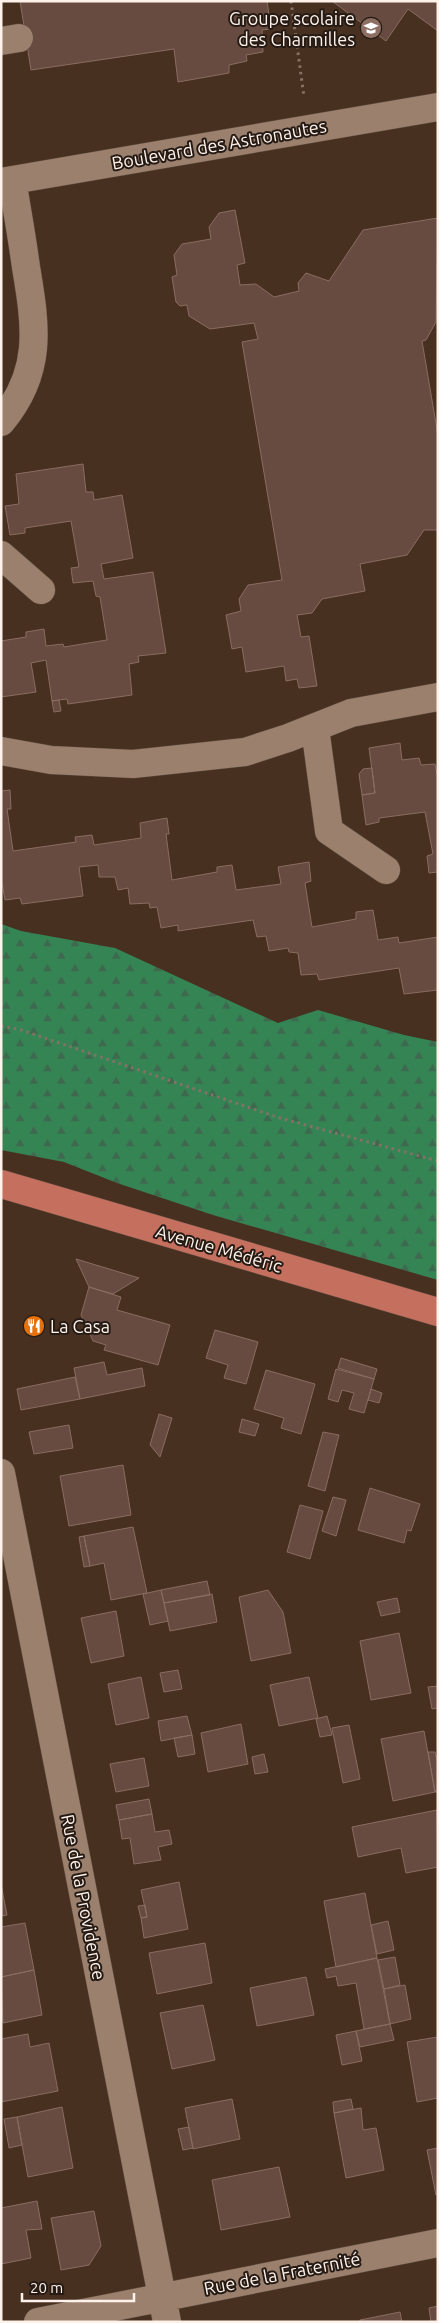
<svg xmlns="http://www.w3.org/2000/svg" width="439" height="2323" viewBox="0 0 439 2323" font-family="Ubuntu,sans-serif">
<style>
.forest{fill:url(#forest-firs)}
.building{fill:#674b40;stroke:#8a6c61}
.lines{fill:none;stroke-linecap:round;stroke-linejoin:round}
.minor-casing{stroke:#5e4c3e;stroke-width:29}
.major-casing{stroke:#5e4c3e;stroke-width:29}
.path{stroke:#867265;stroke-width:3;stroke-dasharray:2.5 4;stroke-linecap:butt}
.minor{stroke:#9b806e;stroke-width:28}
.major{stroke:#c56f5f;stroke-width:28}
.labels{text-anchor:middle;dominant-baseline:central;stroke-width:4;stroke-linejoin:round;paint-order:stroke}
.poi-label{font-size:18px;fill:#fef2ea;stroke:#251b14;text-anchor:end}
.street-label{font-size:18px;fill:#fef2ea;stroke:#251b14}
</style>
<defs>
<pattern id="forest-firs" width="22" height="20" patternUnits="userSpaceOnUse" patternTransform="scale(1.25)"><rect width="22" height="20" fill="#348454"/><path d="M5 1l3.5 6h-7zM16 11l3.5 6h-7z" fill="#3f694e"/></pattern>
</defs>
<rect width="100%" height="100%" fill="#473020"/>
<path class="forest" d="M1,924L21,931L115,948L278,1023L318,1010L404,1035L438,1042V1280L213,1215L117,1183L64,1162L1,1150Z"/>
<path class="building" d="M20,1H267L271,29L262,30L263,52L246,55L247,61L229,65V73L178,82L174,49L31,70Z
M332,1H438V31L408,9L386,41Z
M235,210L245,263L237,265L240,285L256,284L274,297L299,291L298,283L306,273L329,281L363,230L438,218L436,322L426,340L422,341L438,436V530H424L407,555L360,564L365,591L322,599L312,613L297,615L301,637L309,636L317,686L299,688L297,679L286,681L284,666L246,672L242,647L232,649L226,615L241,611L239,599L248,585L282,580L242,342L258,339L254,323L210,329L189,316L187,305L180,306L176,302L172,277L177,275L174,255L182,244L211,239L209,227L219,213Z
M83,464L86,492H93L94,500L122,495L133,558L101,564L104,579L153,572L166,653L138,656L139,662L129,664L132,695L68,704L67,699L52,701L46,660L31,663L36,692L1,697V641L26,637V632L44,629L46,646L63,644L64,647L107,640L100,597L96,596L93,581L73,583L71,568L79,567L71,521L25,528V533L10,535L5,506L19,504L16,474Z
M59,700L61,711L54,712L52,701Z
M400,743L402,760L419,758L421,765L435,764L438,779V872L429,873L427,856L433,854L425,812L379,818V822L366,825L362,795L375,793L369,748Z
M372,768L375,793L362,795L359,774L363,769Z
M10,790L11,809H7L13,851L76,842L75,837L92,835L94,845L141,838L140,823L167,818L169,834H166L172,880L217,872V867L232,865L236,890L281,884L278,867L309,862L311,881L305,883L312,927L356,919V912L373,910L378,940L398,937L399,943L438,937V990L404,994L399,968L319,980L317,974L301,975L298,953L289,952L288,948L269,951L266,936L257,937L253,920L178,931V925L161,928L157,907L150,908L149,903L130,904L128,888L118,890L115,877H99L98,865L79,867L83,896L22,904L20,898L5,900L1,878V791Z
M76,1259L139,1278L113,1294L89,1287Z
M89,1287L121,1297L117,1310L170,1325L158,1365L104,1350L106,1345L93,1341L81,1315Z
M215,1330L258,1342L246,1384L224,1378L228,1365L206,1358Z
M341,1358L377,1369L374,1379L338,1368Z
M104,1362L107,1375L142,1368L145,1386L80,1399L74,1368Z
M336,1369L374,1379L364,1413L349,1409L354,1393L342,1390L338,1402L328,1399Z
M266,1370L315,1384L301,1434L281,1428L284,1418L254,1409Z
M75,1377L80,1399L21,1410L17,1389Z
M371,1389L382,1393L379,1403L368,1400Z
M159,1414L172,1418L160,1457L150,1445Z
M242,1419L259,1424L255,1436L239,1432Z
M69,1425L73,1448L34,1454L29,1432Z
M323,1432L339,1435L325,1491L308,1486Z
M123,1465L131,1515L69,1526L60,1476Z
M370,1488L420,1504L411,1531L407,1530L404,1543L358,1530Z
M333,1497L346,1500L336,1536L322,1531Z
M300,1505L323,1511L310,1559L287,1552Z
M133,1527L147,1593L111,1600L104,1563L90,1566L84,1536Z
M84,1536L90,1566L84,1567L79,1537Z
M207,1581L210,1595L164,1603L161,1590Z
M161,1590L168,1621L150,1625L143,1594Z
M268,1590L283,1612L291,1653L251,1661L239,1597Z
M212,1594L217,1622L170,1631L164,1603Z
M397,1598L400,1612L381,1616L377,1602Z
M116,1611L124,1656L91,1663L81,1618Z
M399,1633L411,1693L371,1700L360,1641Z
M178,1670L182,1689L164,1692L160,1673Z
M141,1677L149,1718L116,1725L108,1684Z
M309,1677L318,1718L279,1726L270,1685Z
M438,1686V1708L432,1709L428,1687Z
M187,1716L192,1735L161,1741L158,1721Z
M327,1716L332,1735L320,1737L316,1719Z
M241,1724L248,1764L208,1772L201,1733Z
M349,1725L360,1779L343,1783L332,1728Z
M424,1731L435,1792L393,1801L381,1739Z
M192,1735L195,1754L178,1757L174,1738Z
M428,1752H435L438,1764V1792H435Z
M264,1754L268,1772L255,1774L252,1757Z
M144,1758L149,1786L116,1792L110,1764Z
M149,1799L152,1814L119,1820L116,1805Z
M437,1810L438,1867L406,1873L401,1848L358,1857L352,1827Z
M152,1814L155,1832L169,1830L172,1844L158,1847L161,1860L134,1864L130,1838L122,1839L119,1820Z
M179,1882L188,1929L144,1938L141,1918L147,1917L141,1890Z
M1,1884L7,1915L1,1916Z
M365,1893L377,1958L336,1967L324,1901Z
M145,1905L147,1917L141,1918L138,1906Z
M388,1921L394,1950L377,1954L371,1925Z
M25,1923L34,1970L1,1977V1927Z
M205,1943L212,1983L157,1994L149,1953Z
M395,1957L400,1985L384,1989L378,1960Z
M377,1958L390,2024L364,2029L356,1983L338,1986L336,1976L327,1978L325,1969Z
M34,1970L42,2015L3,2023L1,1977Z
M306,1977L314,2015L257,2026L250,1988Z
M405,1985L411,2019L390,2024L384,1989Z
M203,2005L215,2060L172,2069L160,2013Z
M390,2024L394,2040L360,2047L356,2031Z
M356,2031L362,2061L342,2065L336,2035Z
M28,2034L30,2047L49,2043L58,2091L1,2102V2039Z
M438,2037V2098L417,2102L407,2042Z
M232,2099L240,2139L193,2149L185,2108Z
M351,2099L353,2109L334,2113L333,2102Z
M62,2107L73,2168L28,2177L17,2117Z
M361,2108L363,2130L376,2128L384,2170L346,2178L334,2113Z
M17,2117L22,2145L9,2148L4,2119Z
M189,2127L193,2148L183,2150L178,2129Z
M438,2148V2194L436,2195L427,2150Z
M279,2167L290,2217L221,2230L212,2180Z
M37,2201L42,2229L26,2230L31,2258L1,2264V2208Z
M94,2211L101,2246L89,2265L61,2270L51,2218Z
M438,2306V2322H431L429,2308Z
M400,2312L402,2322H360V2320Z"/>
<g class="lines">
<g class="minor-casing">
<path id="minor" d="M1,41L19,38
M1,182L438,107
M1,422C43,372 36,327 26,267C22,238 17,209 12,180
M1,555L41,590
M315,728L329,831L386,870
M1,751L51,760L133,764L245,752L288,738L351,713L438,697
M1,1473L167,2322
M38,2322L438,2243"/>
</g>
<g class="major-casing">
<path id="major" d="M1,1184L438,1312"/>
</g>
<path class="path" d="M291,1L304,97
M1,1026L21,1030L280,1118L438,1161"/>
<use href="#minor" class="minor"/>
<use href="#major" class="major"/>
</g>
<defs>
<g id="school-disc" transform="scale(1.125)"><circle r="9.5" fill="#8d6e63" stroke="#251b14"/><path d="M0-5L7-2L0 1L-7-2ZM-4 1L0 2.5L4 1V4Q0 6-4 4Z" fill="#fff"/></g>
<g id="restaurant-disc" transform="scale(1.125)"><circle r="9.5" fill="#e8710a" stroke="#251b14"/><path d="M-5-6h1v4h1v-4h1v4h1v-4h1v5L-1.5 .5V6h-2V.5L-5-1ZM5-6V6H3V1.5H1.5Q1.5-4 5-6Z" fill="#fff"/></g>
</defs>
<g fill-rule="evenodd">
<use href="#school-disc" x="371" y="28"/>
<use href="#restaurant-disc" x="34" y="1326"/>
</g>
<g class="labels">
<g class="poi-label">
<text x="355" y="18">Groupe scolaire<tspan x="355" dy="21">des Charmilles</tspan></text>
<text x="50" y="1326" text-anchor="start">La Casa</text>
</g>
<g class="street-label">
<text transform="translate(219 144) rotate(-10)">Boulevard des Astronautes</text>
<text transform="translate(219 1248) rotate(16)">Avenue Médéric</text>
<text transform="translate(84 1897) rotate(79)">Rue de la Providence</text>
<text transform="translate(282 2273) rotate(-11)">Rue de la Fraternité</text>
</g>
</g>
<rect width="439" height="2323" fill="none" stroke="#fef2ea" stroke-width="5"/>
<path d="M22 2293v8h112v-8" fill="none" stroke="#fef2ea" stroke-width="2.5"/>
<text x="30" y="2293" font-size="15" fill="#fef2ea" stroke="#251b14" stroke-width="4" paint-order="stroke">20 m</text>
</svg>
